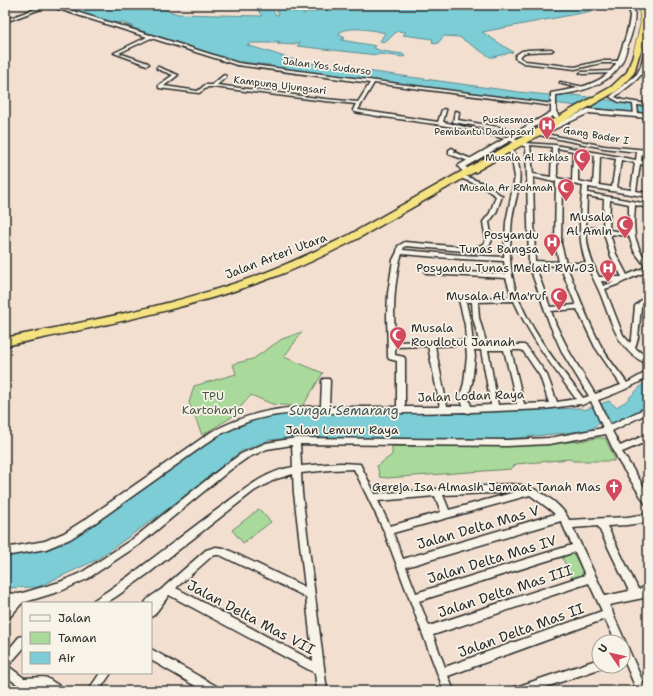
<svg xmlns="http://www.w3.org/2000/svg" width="653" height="696" viewBox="0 0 653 696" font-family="'Shantell Sans',sans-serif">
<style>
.green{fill:#a9da9b;stroke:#6a8263}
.water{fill:#7ccdd5;stroke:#5c8c91}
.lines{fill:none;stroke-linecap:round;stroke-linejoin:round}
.stream{stroke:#5c8c91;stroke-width:2.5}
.minor-casing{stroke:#2b2b2b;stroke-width:3}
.tertiary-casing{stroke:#2b2b2b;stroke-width:3}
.trunk-casing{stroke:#2b2b2b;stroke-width:3}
.minor{fill:#f7f3e8;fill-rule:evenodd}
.tertiary{fill:#f7f3e8;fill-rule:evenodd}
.trunk{fill:#f5e382;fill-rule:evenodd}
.trunk-bridge-casing{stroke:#2b2b2b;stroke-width:8;stroke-linecap:butt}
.trunk-bridge{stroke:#f5e382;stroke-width:7}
.labels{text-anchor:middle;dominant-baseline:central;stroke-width:3.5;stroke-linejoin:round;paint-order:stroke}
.far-street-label{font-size:10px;fill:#2b2b2b;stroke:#f7f3e8}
.far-poi-label{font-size:10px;fill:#2b2b2b;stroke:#f7f3e8;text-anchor:end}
.poi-label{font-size:12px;fill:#2b2b2b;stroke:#f7f3e8;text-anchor:end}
.street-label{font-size:12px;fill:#2b2b2b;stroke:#f7f3e8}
.park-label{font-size:12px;fill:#4a5747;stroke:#f7f3e8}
.water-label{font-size:13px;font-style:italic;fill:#3f5456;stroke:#f7f3e8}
.near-street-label{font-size:14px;fill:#2b2b2b;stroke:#f7f3e8}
</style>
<rect width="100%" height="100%" fill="#f2dfd0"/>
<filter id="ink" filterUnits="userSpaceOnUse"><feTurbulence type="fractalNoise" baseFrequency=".025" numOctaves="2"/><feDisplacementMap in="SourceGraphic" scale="8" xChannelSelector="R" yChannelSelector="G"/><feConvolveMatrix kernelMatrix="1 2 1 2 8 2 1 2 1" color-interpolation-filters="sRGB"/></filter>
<g filter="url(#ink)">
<path class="green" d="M302,332L284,357L323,373L302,407L272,404L251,395L232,417L202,435L189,403L194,386L236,374L233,364L253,359L282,339Z
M597,438H605L614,457V461H573L570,459L516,464L511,469L387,478L380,477L377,466L392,455V446H515L581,441Z
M259,509L271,522L243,543L232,530Z
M573,553L585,575L572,578L561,555Z"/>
<path class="water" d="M54,5H149L178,14L262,16L254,5H269L276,15L279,14L272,5H286L293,12H301L304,14L308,12H316L308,5H319L324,9L351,5H581L592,11L482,32L513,52L493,57H490L459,37L444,36L438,43L434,44L432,42L433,39L403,35L406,32L397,31L386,42L380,41L385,33C374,30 346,25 338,34L345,38L341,40L376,46L374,48L381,51L403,54L405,56L403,57L379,54L377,55L297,46L300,43H294L295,45L277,44L281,42L275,41V43H251L247,45L301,62L519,92L558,96L574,95L648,106V115L252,65H270L240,62L247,63L242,64L124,25L133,26L120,22L118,23L122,24L88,16Z
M648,382V407L612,426L605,421L595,426L591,430L498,440L445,442L303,437L269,440L240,452L165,511L96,560L38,587L5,588V555L31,553L53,547L75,536L233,425L264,415L322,410L397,413L491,411L580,408L584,410L609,401L616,407L625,402L643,384Z"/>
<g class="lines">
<path class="stream" d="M5,688L9,691"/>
<g class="minor-casing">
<path id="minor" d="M45,5H54L150,35H153L154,36L238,63L553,104L555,105L553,106L374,83L358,110L438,122L442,110L444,109L446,110L443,122L457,125L514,139L524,143L555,145L636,160L637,152L604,148L539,135V134L541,133L604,146L648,150V154L642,153L641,161L648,162V166L640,164L636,191L648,193V197L588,187V193L648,204V208L635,205L634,222L635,237L640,251L648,262V271L629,279L628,280L625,281L619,284L605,289L623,335L630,343L632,338L635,306L646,296H648V301L641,307L638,338L635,348L648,358V364C619,353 612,324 602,298C598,287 592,277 588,267H567C578,293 587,319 600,344C607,358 618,370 627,383L648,371V377C632,387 615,394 598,400L610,425L648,407V413L612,431L620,446L648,434V441L622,452L648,493V504L645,503L619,462L606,434L549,444L507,446L300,444L301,466L340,463L360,464L375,494C411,491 448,488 485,486C496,485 510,483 521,485C538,488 562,504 569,520L627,517L648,514V522L627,525L607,526L638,589L648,587V597L609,605L611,609L612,610L613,614L647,691H637L623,658V642H616L605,619L448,676L454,691H444L384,531L354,469L330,470L301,473L302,493L327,691H317L315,673L169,595L154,615L151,617V603H145C149,595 159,593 165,586L206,550L216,547L224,548L305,587L294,493L293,474L276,479L254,491L149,573L117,596L106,603H92L94,600C136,573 174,541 214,512C239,494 262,472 293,467L292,445L267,449L247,458L230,470L140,544L87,579L61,591L22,603L8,619L5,621V608L10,603H5V593L19,594L60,582L81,573L134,538L224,466L241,454L266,443L296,438L507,440L549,438L603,428L591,401L582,405L580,404L544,409L471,412L468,413L465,412C430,413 394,413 359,413C322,413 285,410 250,421C238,425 228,431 217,436L92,525L70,539L46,549L5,556V548L45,541L64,533L86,519L211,432C249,412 279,407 321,406L322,381L323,379H329L330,381L329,407H397V361L389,359L388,357L387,316L388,293L393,260L397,252L398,246L405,242L474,248L484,244L486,240L483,222L490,213L496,196L481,186L458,177V175L460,174L485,184L502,196L496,213L489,222L492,240L489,246L475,252L406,246L404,247L403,250L461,255L504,257L506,222L515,177L511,154L507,151L508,150C515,150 516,154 517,159C524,183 515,196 512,219C511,231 510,244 510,256C511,310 552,356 583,398L589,396L563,354L550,325L529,265L527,175L526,147C472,124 411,123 355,112L353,110L356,104L325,101L213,87H208L199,93L159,88V85L173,75L157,69V67H158L178,75L164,86L198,91L205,85H212L224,75L226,76V77L217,85L325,99L358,102L370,83L237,65L151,38L119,53L148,63L149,64L147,65L114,53L147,37L49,6L5,22V20ZM530,145L552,147L551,177L533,174ZM557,148L573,151L572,181L557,178ZM578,152L595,155L593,184L578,181ZM600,156L616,159L612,187L599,185ZM621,160L635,163L631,190L617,188ZM533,177L554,182L556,181L555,244L559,262L535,261ZM562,182L583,186C580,211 577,238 586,263H566L561,244ZM587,196L604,199L603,229L586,227ZM610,200L629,204V233L609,230ZM586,230L604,233L610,254L622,277H599C591,262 587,248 586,230ZM610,234L629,236L634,251L646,267L627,275L616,254ZM402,254L461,259L504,261L506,274L428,270L425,272L428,274L506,278L512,297L460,298L459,300L465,325L466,340L395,342C394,320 393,298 397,276C398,268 399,261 402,254ZM535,265L560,266L576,305L550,307ZM601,281L614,282L603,286ZM514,301C530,337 553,367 576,399L557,402L547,375L527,347L524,345H487L479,318L478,302ZM466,302H472L473,318L480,345H473L471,325ZM577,309L595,347L621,385L595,394L570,353L556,325L551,311ZM466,345L467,356L464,383L460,397L463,406H447L435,346ZM428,346L440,407H405V359L404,357L395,355V347ZM474,350H481L491,405L471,406L468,397L472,383L475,356ZM488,350H504L517,404L498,405ZM511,350H521L523,351L540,376L549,403L524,404ZM515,492L449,510L443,495ZM530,495L548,508L555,514L403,559L393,533ZM435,496L441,512L390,526L378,501ZM561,521L572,545L416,593L406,567ZM598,526L629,591L605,596L573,528ZM575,552L585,575L429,626L419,601ZM216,555H220L306,597L313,661L176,588L212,556ZM589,583L602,611L445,667L433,635Z
M631,6L648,7V9L632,8Z
M648,43C648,53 647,68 640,76C633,84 623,90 615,97L622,100L648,104V106L637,105L638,115L636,116L634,115L633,104L619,102L610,97L637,74L641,66L646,44Z
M551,49L553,50L552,51L528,52L524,53L519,57L525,61L575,67L601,61H619L621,62L619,63H601L575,69L524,63L515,58L516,55L522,51L528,50Z
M613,71H614V73L582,74L580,73L582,72Z
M560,82L584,87L586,88L584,89L562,84L560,83Z
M455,111L459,112L458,120L520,131L522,132L520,133L453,122Z
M452,148L455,150L454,152L474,160L471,162L449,154V150Z
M23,636V649L8,666L24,678L43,677L47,678L61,687L62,691H48L42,687L23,688L5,676V654L19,637Z
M151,649L218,687L219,691H204L151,660Z
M599,659V666H603V668L599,669L534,691H514L515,687L519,686Z
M100,673H111L99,691H88Z"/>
</g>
<g class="tertiary-casing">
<path id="tertiary" d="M630,5H634C636,19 633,31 628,44C626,52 624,60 619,67C606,86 577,93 556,95V111L559,117L558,118H554L553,116L465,167L470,169H478V171C470,174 463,174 458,166L459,165L551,112V93C572,89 602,86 615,65C619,59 621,51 623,45C628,31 631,19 630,5Z
M588,109L648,114V118L589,113L546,133L541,132Z"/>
</g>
<g class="trunk-casing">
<path id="trunk" d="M637,50L640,52L634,73L617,91L357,239C329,253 302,267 274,277C187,310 95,327 5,346V338C93,320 182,304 267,272C295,261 322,248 349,235L611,87L627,72L634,52Z"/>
</g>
<use href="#minor" class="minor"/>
<use href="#tertiary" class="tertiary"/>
<use href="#trunk" class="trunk"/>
<g class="trunk-bridge-casing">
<path id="trunk-bridge" d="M637,52L644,24L642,5"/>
</g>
<use href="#trunk-bridge" class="trunk-bridge"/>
</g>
</g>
<defs>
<g id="hospital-pin" transform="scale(0.9)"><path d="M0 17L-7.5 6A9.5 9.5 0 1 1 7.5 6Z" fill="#d1495b" stroke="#f7f3e8"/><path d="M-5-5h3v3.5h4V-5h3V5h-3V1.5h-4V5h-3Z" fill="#fff"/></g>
<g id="mosque-pin" transform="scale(0.9)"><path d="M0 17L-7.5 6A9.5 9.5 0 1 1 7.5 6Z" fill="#d1495b" stroke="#f7f3e8"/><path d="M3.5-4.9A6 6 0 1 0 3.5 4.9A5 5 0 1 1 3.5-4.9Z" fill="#fff"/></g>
<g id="church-pin" transform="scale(0.9)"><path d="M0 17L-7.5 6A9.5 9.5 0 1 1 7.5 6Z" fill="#d1495b" stroke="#f7f3e8"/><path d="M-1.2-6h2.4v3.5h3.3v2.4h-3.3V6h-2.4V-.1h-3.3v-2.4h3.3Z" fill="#fff"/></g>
</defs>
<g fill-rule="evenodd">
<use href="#hospital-pin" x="547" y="125"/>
<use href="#mosque-pin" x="582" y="157"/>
<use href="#mosque-pin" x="566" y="187"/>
<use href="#mosque-pin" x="625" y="224"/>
<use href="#hospital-pin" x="552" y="242"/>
<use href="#hospital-pin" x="608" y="268"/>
<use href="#mosque-pin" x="559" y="296"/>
<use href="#mosque-pin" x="398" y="335"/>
<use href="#church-pin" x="614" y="487"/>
</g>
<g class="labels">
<g class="far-street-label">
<text transform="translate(327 66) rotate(7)">Jalan Yos Sudarso</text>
<text transform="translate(280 85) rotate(7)">Kampung Ujungsari</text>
<text transform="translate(596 135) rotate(10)">Gang Bader I</text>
</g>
<g class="far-poi-label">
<text x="534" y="119">Puskesmas<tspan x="534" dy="12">Pembantu Dadapsari</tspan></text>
<text x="569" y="157">Musala Al Ikhlas</text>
<text x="553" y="187">Musala Ar Rohmah</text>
</g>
<g class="poi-label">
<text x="612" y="217">Musala<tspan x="612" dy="14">Al Amin</tspan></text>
<text x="539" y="235">Posyandu<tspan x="539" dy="14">Tunas Bangsa</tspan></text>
<text x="595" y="268">Posyandu Tunas Melati RW 03</text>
<text x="546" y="296">Musala Al Ma'ruf</text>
<text x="411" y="328" text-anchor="start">Musala<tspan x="411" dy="14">Roudlotul Jannah</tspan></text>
<text x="601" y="487">Gereja Isa Almasih Jemaat Tanah Mas</text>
</g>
<g class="street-label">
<text transform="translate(276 256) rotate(-21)">Jalan Arteri Utara</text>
<text transform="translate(471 396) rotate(-2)">Jalan Lodan Raya</text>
<text x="342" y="430">Jalan Lemuru Raya</text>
</g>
<g class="park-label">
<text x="213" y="396">TPU<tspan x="213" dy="14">Kartoharjo</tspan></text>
</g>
<g class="water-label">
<text x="344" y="410">Sungai Semarang</text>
</g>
<g class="near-street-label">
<text transform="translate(478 527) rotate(-16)">Jalan Delta Mas V</text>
<text transform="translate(492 559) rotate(-17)">Jalan Delta Mas IV</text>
<text transform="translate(505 591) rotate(-18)">Jalan Delta Mas III</text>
<text transform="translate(251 617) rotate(28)">Jalan Delta Mas VII</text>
<text transform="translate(521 630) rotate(-20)">Jalan Delta Mas II</text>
</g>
</g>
<rect width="653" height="696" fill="none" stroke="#f7f3e8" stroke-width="20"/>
<rect x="10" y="10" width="633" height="676" fill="none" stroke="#2b2b2b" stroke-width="1.5" filter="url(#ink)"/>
<rect x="22" y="602" width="130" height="72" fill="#f7f3e8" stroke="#a5a39c"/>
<rect x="30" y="615" width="20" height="6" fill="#f7f3e8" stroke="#a5a39c"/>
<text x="58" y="622" font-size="12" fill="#2b2b2b">Jalan</text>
<rect x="30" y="632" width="20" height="12" fill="#a9da9b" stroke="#a5a39c"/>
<text x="58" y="642" font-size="12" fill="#2b2b2b">Taman</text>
<rect x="30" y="652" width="20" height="12" fill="#7ccdd5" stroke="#a5a39c"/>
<text x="58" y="662" font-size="12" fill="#2b2b2b">Air</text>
<g transform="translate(611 654) rotate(304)"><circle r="19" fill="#f7f3e8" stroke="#a5a39c"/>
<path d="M0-3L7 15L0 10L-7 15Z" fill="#d1495b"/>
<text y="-6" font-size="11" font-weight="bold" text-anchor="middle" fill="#2b2b2b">U</text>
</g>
</svg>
